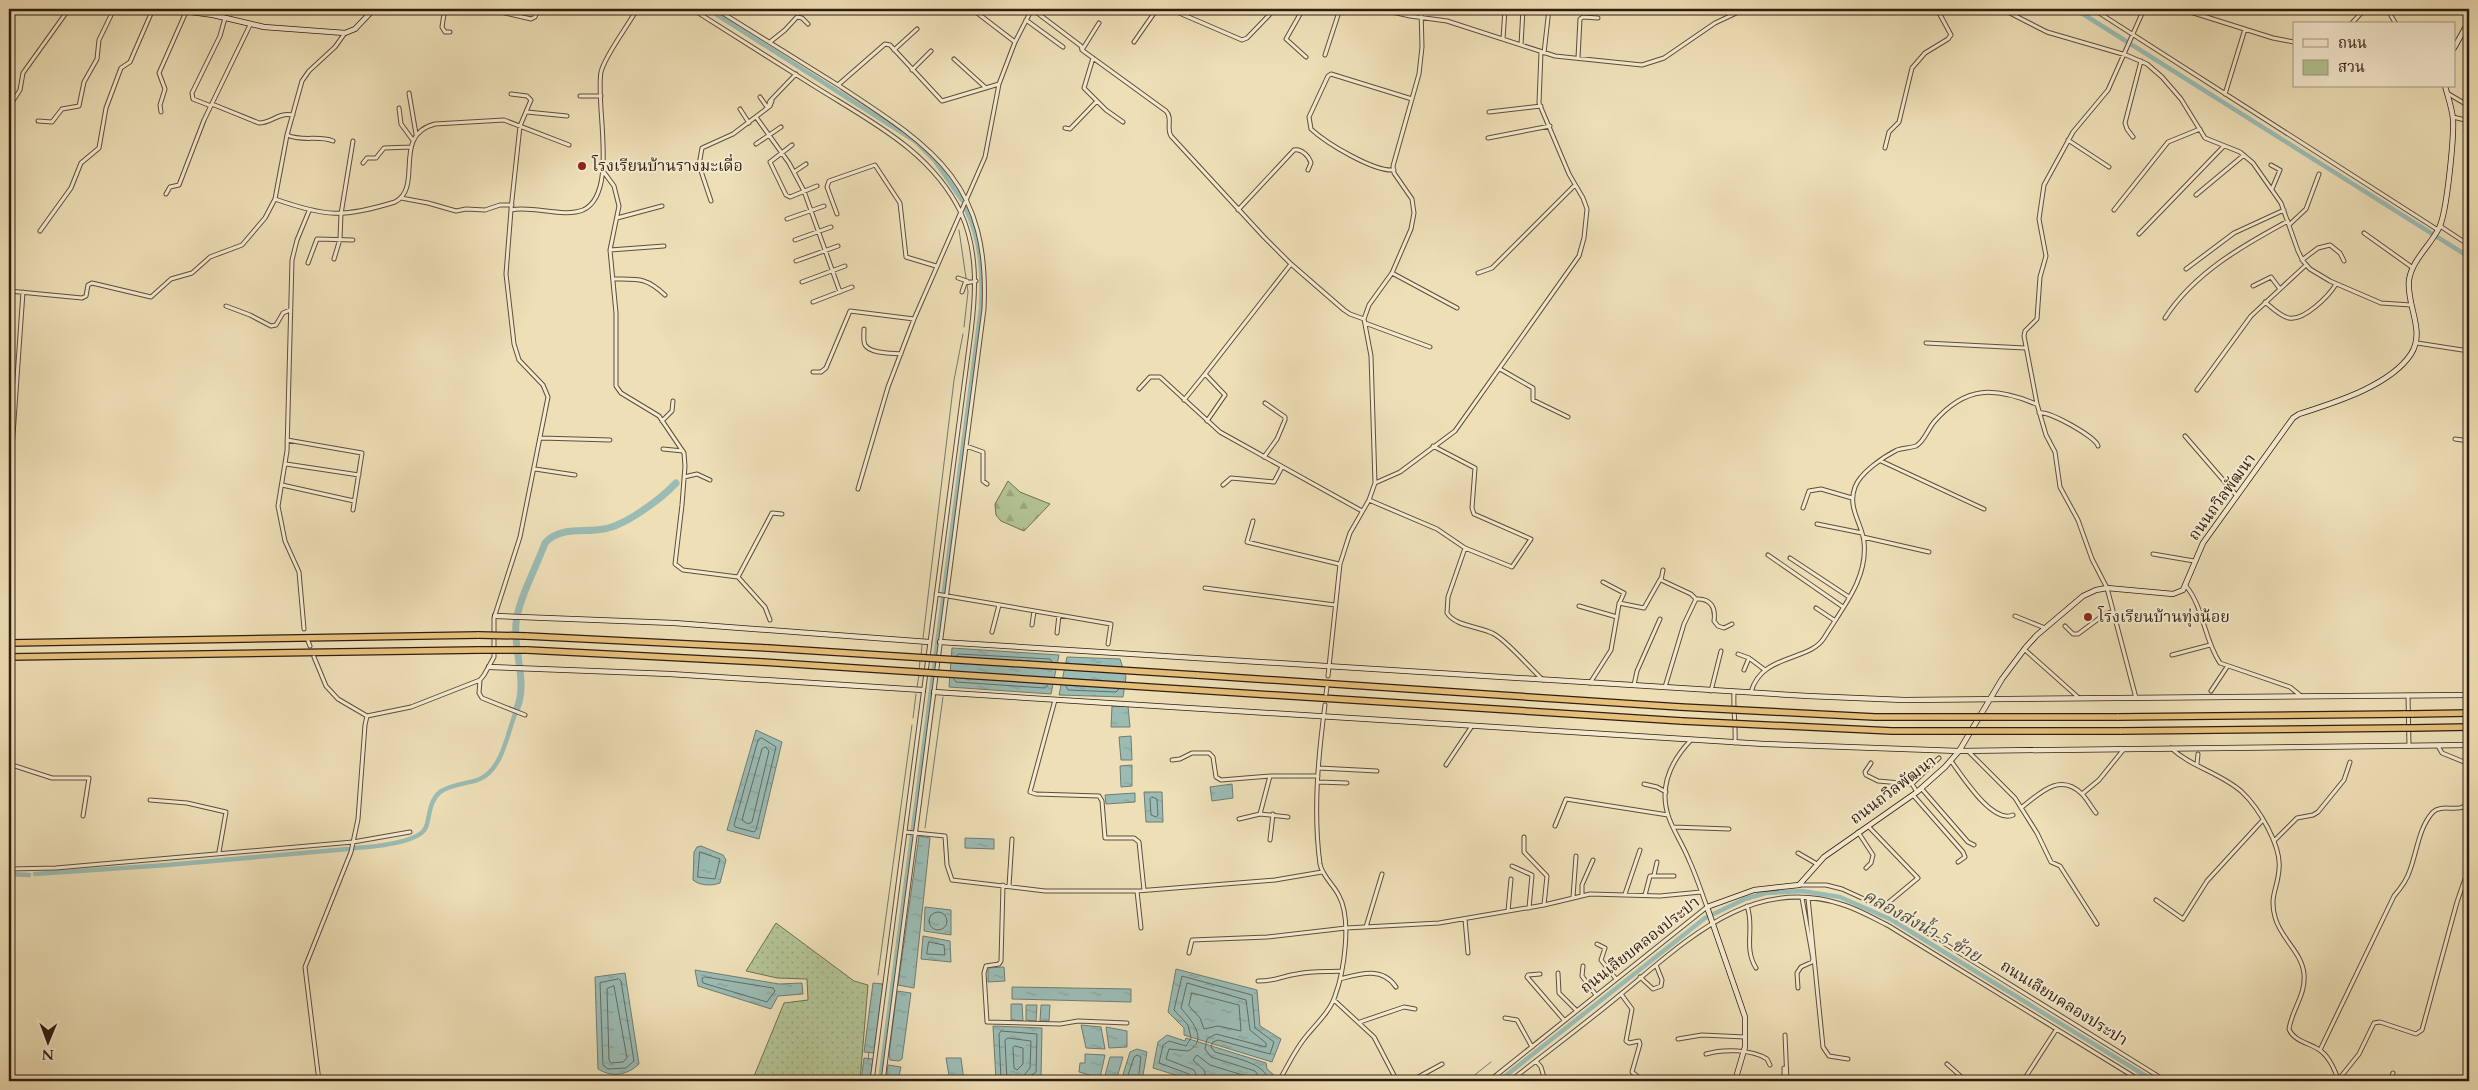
<svg xmlns="http://www.w3.org/2000/svg" width="2478" height="1090" viewBox="0 0 2478 1090" font-family="Cardo,'Noto Serif Thai',serif">
<style>
.green{fill:url(#green-dots);stroke:#707052}
.forest{fill:url(#forest-firs);stroke:#707052}
.water{fill:url(#water-ripples);stroke:#6f7c73}
.lines{fill:none;stroke-linecap:round;stroke-linejoin:round}
.shore{stroke:#646c62;stroke-width:1}
.stream{stroke:#6f7c73;stroke-width:1}
.canal{stroke:#9bbcb5;stroke-width:4.5}
.river{stroke:#9bbcb5;stroke-width:7}
.street-casing{stroke:#5e4e3a;stroke-width:5}
.secondary-casing{stroke:#2e1d10;stroke-width:6}
.highway-casing{stroke:#2e1d10;stroke-width:8}
.street{stroke:#f4ead0;stroke-width:3}
.secondary{stroke:#f4ead0;stroke-width:4.5}
.highway{stroke:#e7c07c;stroke-width:5.5}
.highway-bridge-casing{stroke:#2e1d10;stroke-width:8;stroke-linecap:butt}
.highway-bridge{stroke:#e7c07c;stroke-width:5.5}
.poi-dot{fill:#8f2418;stroke:#f4ead0;stroke-width:2}
.labels{text-anchor:middle;dominant-baseline:central;stroke-width:4;stroke-linejoin:round;paint-order:stroke}
.poi-label{font-size:16px;fill:#2e1d10;stroke:#f4ead0;text-anchor:start}
.street-label{font-size:16px;fill:#2e1d10;stroke:#f4ead0}
.water-label{font-size:18px;font-style:italic;fill:#4f4d42;stroke:#f4ead0}
</style>
<defs>
<pattern id="green-dots" width="8" height="8" patternUnits="userSpaceOnUse" patternTransform="scale(1.25)"><rect width="8" height="8" fill="#b3c393"/><path d="M2 2h.1M6 6h.1" fill="none" stroke="#9aa77e" stroke-width="1.8" stroke-linecap="round"/></pattern>
<pattern id="forest-firs" width="22" height="20" patternUnits="userSpaceOnUse" patternTransform="scale(1.25)"><rect width="22" height="20" fill="#b3c393"/><path d="M5 1l3.5 6h-7zM16 11l3.5 6h-7z" fill="#9aa77e"/></pattern>
<pattern id="water-ripples" width="26" height="14" patternUnits="userSpaceOnUse" patternTransform="scale(1.25)"><rect width="26" height="14" fill="#9bbcb5"/><path d="M2 4q2-2 4 0t4 0M15 11q2-2 4 0t4 0" fill="none" stroke="#86a19b"/></pattern>
</defs>
<rect width="100%" height="100%" fill="#eedfb7"/>
<filter id="stains"><feTurbulence type="fractalNoise" baseFrequency=".004" numOctaves="4"/><feColorMatrix values="0 0 0 0 .2 0 0 0 0 .09 0 0 0 0 .02 0 0 0 .5 -.17"/></filter>
<radialGradient id="worn" r=".72"><stop offset=".6" stop-color="#630" stop-opacity="0"/><stop offset="1" stop-color="#630" stop-opacity=".3"/></radialGradient>
<path class="green" d="M776,923L854,981L868,985L860,1081H752L784,1003L808,1000L807,979L777,978L746,971Z"/>
<path class="forest" d="M1008,481L1020,492L1050,504L1024,531L1001,521L996,515L995,504Z"/>
<path class="water" d="M952,648L1059,655L1051,694L949,687Z
M1067,657L1120,659L1126,677L1123,697L1059,695Z
M1112,706H1128L1130,727H1111Z
M756,730L782,742L759,839L727,830Z
M1131,736L1132,760H1121L1119,737Z
M1132,765V786L1121,787L1120,766Z
M1232,784L1233,798L1212,801L1210,787Z
M1144,792H1162L1163,822H1146Z
M1135,793V802L1106,804L1105,795Z
M919,836L930,838L914,988L898,985Z
M965,838L994,839V849L965,848Z
M701,846L723,855L726,860L720,883C712,886 700,886 693,880L694,852L697,847Z
M925,907L951,910V935L924,931Z
M923,936L950,941L951,962L921,959Z
M1004,967L1005,981L988,982V968Z
M1176,969L1257,990L1260,1026L1281,1039L1272,1062L1184,1035V1028L1168,1012Z
M695,970L779,984L802,983L803,994L778,996L771,1009L698,986Z
M625,973L639,1064C627,1075 613,1078 598,1069L595,977Z
M873,983L883,984L874,1053L864,1052Z
M1012,987L1131,989V1002L1012,999Z
M897,991L911,993L902,1059L899,1061L890,1060L889,1055Z
M1011,1004H1022L1023,1021L1011,1020Z
M1026,1005H1037L1036,1021L1026,1020Z
M1041,1005H1050L1049,1021H1040Z
M1081,1025L1101,1027L1105,1049L1086,1048Z
M993,1026L1042,1028L1041,1077L1023,1081H996Z
M1106,1027L1127,1031V1047L1109,1048Z
M1167,1035L1185,1041L1186,1038L1266,1063L1267,1069L1275,1076L1272,1081H1195L1153,1068L1158,1042Z
M1137,1049L1147,1052L1142,1081H1121L1130,1052Z
M1085,1054L1105,1055L1100,1078L1079,1072L1080,1063H1085Z
M1110,1057H1123L1116,1081L1104,1079Z
M864,1058L873,1059L870,1081H861Z
M946,1058H961L964,1081H950Z
M888,1065L901,1067L898,1081H886Z"/>
<g class="lines">
<path class="shore" d="M956,656L959,654L1050,659L1052,662
M954,679L956,682L1045,688L1048,685
M1066,686L1068,690L1116,692L1119,689
M762,738L776,747L756,830L754,832L735,827L734,825L758,740Z
M766,747L769,751L752,822L748,824L742,820L762,749Z
M1152,797L1157,799L1158,815L1156,817L1151,815L1150,799Z
M700,852L720,859L715,879L698,877Z
M929 921a9 9 0 1 1 18 0a9 9 0 1 1-18 0Z
M929,942L944,945L945,955L927,954Z
M705,977L773,988L775,991L767,1002L703,983L702,979Z
M619,979L621,981L634,1061L626,1068L608,1069L603,1065L600,983Z
M614,986L627,1058L623,1062L611,1063L609,1060L607,989Z
M1192,993L1239,1005L1241,1031L1218,1026L1204,1029L1200,1018L1189,1006Z
M1015,1046L1023,1048V1064L1017,1070L1014,1068L1013,1048Z
M1001,1081L999,1034L1001,1031L1037,1034L1036,1072L1030,1076L1029,1081
M1007,1081L1005,1040L1008,1038L1031,1041L1030,1068L1025,1074L1023,1081
M1126,1081L1134,1057L1137,1055L1141,1057L1138,1081
M1193,1081L1189,1074L1159,1063L1163,1045L1169,1041L1186,1046L1191,1038L1188,1025L1174,1010L1182,976L1252,995L1255,1028L1274,1042L1270,1054L1218,1040L1213,1042L1211,1047L1215,1052C1230,1057 1268,1063 1268,1081
M1199,1081L1194,1070L1166,1059L1169,1049L1188,1051C1210,1040 1190,1019 1181,1008L1187,983L1246,1000L1250,1030L1266,1043V1047L1216,1034L1207,1039L1205,1049L1211,1057L1255,1071L1262,1081
M1207,1081L1204,1070L1193,1060L1197,1055L1210,1065L1249,1077L1252,1081"/>
<path class="stream" d="M959,230L966,278
M964,327L968,292L967,284
M923,638L954,380L963,334
M921,656L922,645
M919,671L920,660
M917,687L919,675
M913,718L916,694
M925,828L943,697
M878,975L912,725
M868,1060L869,1052
M1467,1081L1491,1062"/>
<path class="canal" d="M708,9L915,141L935,161L962,200
M2075,9L2469,257
M355,848C370,847 420,843 426,827C430,816 429,801 440,792C450,784 468,784 480,779C502,769 507,735 515,714
M9,874L29,875
M35,874L167,865L348,849
M880,1081L981,308C983,274 981,241 966,209
M1499,1081L1705,918L1745,899L1766,893L1802,891L1840,897L1892,920L2154,1081"/>
<path class="river" d="M517,708C528,681 513,651 516,623C519,598 536,568 545,543C560,526 582,533 604,529C626,525 661,499 676,483"/>
<g class="street-casing">
<path id="street" d="M442,9L444,14L442,27L445,32H450
M488,9L531,19L535,17L538,9
M692,9C732,34 773,60 814,86C868,120 932,151 961,213C978,251 976,292 971,332L872,1081
M716,9L838,85L885,44L890,45L942,101L999,84
M972,9L1015,42
M1032,9L1081,46L1082,50L1166,111C1173,118 1166,128 1171,136L1264,237L1291,264L1344,310L1350,314L1364,319
M1170,9L1242,40L1247,38L1275,9
M1303,9L1286,39L1306,57
M1379,9L1410,16L1447,21L1555,56L1642,65L1664,58L1715,23L1745,9
M2002,9L2047,32L2126,55L2147,64L2162,77L2181,99L2205,138L2240,152L2253,163L2281,203L2298,251L2303,261L2310,269L2330,281L2381,303L2411,305
M2093,9L2438,230
M2181,9L2273,38L2294,42
M2387,9L2396,24
M1026,20L1063,47
M2351,24L2365,9
M345,33L335,47L309,71L302,81L287,135L275,199C326,217 343,218 395,202C424,187 391,135 435,124L504,120L569,145
M1503,39L1505,9
M770,42L785,30L797,17L802,18L808,24
M1134,42L1157,9
M1521,45L1523,9
M894,50L917,29
M1082,50L1099,23
M1544,53L1549,9
M1325,55L1340,9
M1093,58L1084,88L1106,110L1123,122
M1578,58L1580,19L1583,17L1598,18
M954,59L986,88
M912,70L931,51
M838,85C934,148 990,182 984,309L883,1081
M409,93L416,134
M2447,93L2469,106
M511,94L527,96L531,100L520,126L511,209
M2225,94L2245,29
M580,96H601
M760,97L767,107
M212,104L259,123C272,123 278,112 293,115
M211,106L193,99L192,93L220,36L225,18
M9,107L20,90L23,73L66,13L73,11L81,12L88,9
M768,107L770,101L796,74
M399,108L401,124L412,139
M740,109L749,123
M161,112L160,105L165,89L159,73L186,12
M527,112L567,116
M1489,112L1541,106
M756,117L789,163L804,191L840,292
M2453,117L2469,121
M38,121L52,122L62,109L79,106L84,82L97,59L99,40L114,9
M1065,128L1070,129L1097,101
M287,135C302,142 319,135 333,141
M2133,137L2127,129L2125,123L2141,61
M1488,138L1550,126
M2068,140L2109,167
M756,144L781,127
M792,145L770,162L786,195L790,197L817,186
M1885,148L1889,132L1899,122L1912,68L1925,53L1948,39L1951,35L1937,9
M363,163L367,158H376L384,148L411,147
M2271,165L2280,170L2272,189
M1394,170C1374,172 1326,143 1311,129L1309,117L1328,76L1331,74L1412,99
M603,171L614,186L619,206L610,250L616,313V386L621,393L659,416L684,453L685,466L682,505L675,564L683,570L738,577L765,607L770,620
M794,172L806,164
M166,194L170,187L179,185L204,120L250,25
M2196,195L2244,155
M401,198L428,203L456,211L466,209L485,210L500,205H512
M711,201L699,165L702,148L733,134L770,106L772,101
M1238,210L1294,150C1301,148 1309,156 1311,163L1308,170
M2114,210L2168,142L2200,129
M837,214L827,187L829,181L875,165L900,203L906,257L936,266
M617,218L662,206
M787,219L824,206
M2289,225L2306,209L2319,174
M2440,226L2469,245
M40,231L71,188L81,163L99,148L106,108L121,68L130,62L153,9
M2364,233L2413,268
M2139,234L2223,147
M795,240L831,227
M610,250L664,246
M334,259L340,239L341,214L353,141
M2302,260L2318,248L2330,245L2340,253L2344,261
M796,261L838,246
M308,263L317,239L353,240
M2186,269L2234,233L2284,210
M1392,273L1457,308
M1478,273L1492,268L1575,185
M958,278L967,281
M613,279C638,279 646,277 665,295
M802,282L845,266
M2253,286L2271,277L2280,289
M9,291L82,298L86,296L88,285L92,283L151,297L171,279L192,273L210,257L242,245L265,218L275,199
M962,292L965,283L976,281
M813,302L852,287
M2265,302C2271,307 2281,317 2289,318C2304,321 2329,296 2336,284
M226,306L250,315L271,326L276,325L283,313L290,310
M2165,318C2194,273 2242,246 2288,221
M1365,323L1430,347
M864,329C864,333 863,341 865,345C871,354 892,353 901,354
M1926,343L2025,348
M2417,343L2469,351
M1500,369L1533,388V400L1568,417
M813,372H821L826,368L850,311L914,319
M1205,374L1291,264
M1139,389L1150,377H1160L1220,432L1362,511
M2197,390L2251,316L2306,265
M1184,400L1205,374L1225,395L1207,421
M2039,413C2048,410 2096,437 2098,446
M662,421L672,411L673,401
M2185,436L2237,496
M541,438L610,440
M2455,439L2469,441
M287,440L362,453L353,510
M966,446L983,452V481L987,484
M1433,446L1475,468L1472,508L1474,514L1531,539L1512,567L1465,548
M663,449L683,451
M1264,457L1277,439L1285,420V417L1265,403
M1881,461L1984,509
M286,464L359,475
M535,469L575,475
M684,477L697,474L710,480
M1375,483L1371,356L1364,319L1369,305L1392,273L1411,229L1414,213L1412,199L1394,173L1393,166L1419,74L1422,47L1421,9
M282,485L354,501
M1223,485L1231,478L1274,482L1282,467
M858,489L888,387L914,319L985,157L999,84L1015,42L1032,9
M9,492L23,292
M1369,500L1375,483L1400,472L1455,431L1579,256L1584,238L1587,209L1583,198L1569,174L1539,103L1541,52
M1803,508L1809,491L1821,489L1852,498
M1253,521L1247,542L1339,564
M1817,524L1862,533
M1863,537L1929,552
M2153,554L2194,561
M1768,555L1843,607
M1790,558L1849,597
M1663,570L1661,580L1691,594L1696,599
M738,577L772,513L782,514
M2186,586C2204,608 2204,640 2220,663L2290,687L2301,696
M1205,588L1335,605
M936,594L1111,624L1108,644
M1619,603L1644,608L1661,578
M1579,606L1617,617
M1816,608L1834,620
M2015,616L2045,628
M1032,625L1034,611
M2065,626L2073,634H2078L2105,614L2112,612
M304,629L299,572L285,541L278,506L287,451L292,260L297,240L309,211
M992,632L999,605
M1057,633L1059,615
M308,641L310,646
M2024,649L2079,698
M1738,654L1749,658L1765,670
M2172,655L2210,645
M314,657L326,686L338,699L367,716
M1744,670L1749,658
M1328,676L1340,564L1350,533L1369,500L1437,529L1465,548L1448,597L1447,613C1456,627 1480,626 1494,634C1507,641 1530,668 1543,680
M480,680L479,693L482,698L525,715
M1590,683L1611,650L1619,604L1624,593L1603,582
M1634,685L1637,671L1660,619
M1665,687L1684,624L1696,599C1711,598 1716,608 1714,621L1718,626L1724,628L1732,624
M1711,691L1721,651
M2211,691L2227,667
M1751,692C1762,653 1809,662 1824,638C1842,608 1868,579 1864,542C1862,523 1847,508 1855,487C1860,473 1883,457 1897,450C1903,448 1910,448 1916,446C1924,442 1928,429 1934,422C1966,385 1995,387 2036,404
M1734,693C1733,710 1736,725 1735,743
M1326,694L1327,687
M2408,695L2409,746
M2136,698L2107,588L2092,559L2078,520L2060,487L2055,452L2046,435L2037,404L2024,336L2025,331L2037,319L2040,277L2046,256L2039,219L2044,185L2073,132L2108,90L2144,9
M1055,700L1030,792L1036,794L1099,796L1102,801L1105,838H1134L1139,842L1144,890
M2438,746L2442,753L2469,764
M2171,748C2191,767 2221,773 2242,792C2258,807 2282,846 2279,869C2278,888 2269,896 2275,917C2280,938 2302,952 2304,974C2306,995 2292,1009 2289,1029C2294,1042 2311,1043 2321,1051C2330,1058 2335,1071 2339,1081
M1968,751L2015,798L2037,833L2051,862L2060,866L2097,924
M1172,760L1180,759L1192,753H1209L1213,757L1216,777L1221,780L1270,776H1318
M1951,761C1963,777 1992,824 2013,815
M1871,763L1865,772L1866,775L1878,781L1912,784
M9,764L52,778H89L83,816
M2197,764L2198,754
M1446,765L1472,726
M1319,768L1377,771
M1318,782L1347,783
M1644,784L1657,787L1666,792
M1921,788L1968,842L1974,845
M1917,792L1912,784L1939,758
M2082,794L2099,780L2124,749
M1913,795L1963,852L1965,857L1958,862
M150,800L187,803L226,812L219,852
M2021,808C2040,793 2060,772 2082,794C2087,799 2091,807 2096,813
M1260,814L1270,776
M1239,819L1260,814L1288,817
M1555,826L1566,799L1668,815
M1868,826L1918,878L1883,907
M1673,827L1729,829
M905,832L945,836L947,865L952,880L1045,891H1137L1275,880L1322,872
M1858,832L1873,855L1871,863L1866,868
M1524,837V852L1547,876L1544,905
M1270,840L1273,814
M2274,841L2297,818L2313,815L2318,812L2344,780L2350,762
M1798,853L1817,864
M1512,866L1532,875L1529,908
M9,869L56,868L353,842L410,832
M1654,875L1657,862
M1003,885L1001,961L999,964L986,966L984,973L987,1022L1060,1024L1078,1021L1127,1023
M1799,885H1826L1842,889L1895,913L2166,1081
M1009,886L1012,839
M1137,891L1141,928
M1625,894L1640,850
M1582,895V885L1593,860
M1645,895L1650,876H1674
M1573,897L1576,856
M1808,898L1823,1047L1829,1056L1848,1059
M2156,900L2183,919L2207,881L2262,821
M1747,906C1755,927 1743,947 1756,968
M1508,911L1511,879
M1465,919L1468,953
M1366,927L1382,874
M1597,944L1605,948L1601,960L1616,979
M1189,953L1192,940L1267,937L1346,928L1439,923L1544,905L1590,894L1660,896L1701,892
M1583,966L1582,976L1596,995
M1558,973L1559,993L1576,1010
M1540,974L1528,975L1527,977L1564,1020
M1640,977L1653,989L1661,986L1662,980L1656,965
M1340,979C1359,974 1382,966 1396,987
M1258,981C1278,981 1281,976 1297,974C1312,971 1327,972 1341,971
M1798,988L1797,973L1801,967L1812,962L1813,959L1802,898
M1621,994L1632,1009L1626,1041L1629,1043L1639,1041L1640,1044L1632,1072L1643,1081
M1334,1000L1374,1037L1397,1081
M1505,1018L1517,1020L1532,1047
M1360,1022L1404,1007L1415,1009
M1785,1035L1787,1081
M1678,1039L1702,1035L1745,1037
M2320,1050L2394,896C2401,888 2407,880 2410,870C2417,851 2419,827 2433,812C2442,803 2459,814 2469,803
M1706,1054C1723,1049 1752,1049 1767,1059L1770,1065
M1536,1061L1541,1067L1545,1081
M1947,1064L1966,1081
M2339,1079L2359,1054L2374,1023L2380,1022L2416,1034L2422,1030L2457,902L2469,867
M319,1081L305,967L351,852L358,819L365,725L367,716L411,707L480,680L484,675L494,657V618L520,537L548,397L543,385L519,360L514,344L506,274L511,210C532,205 563,218 583,210C619,194 595,105 601,72C605,55 628,26 637,9
M1279,1081C1287,1067 1294,1052 1304,1039C1314,1026 1330,1012 1335,996C1344,972 1352,919 1339,896C1334,885 1322,876 1320,864C1313,812 1318,758 1325,705
M1411,1081L1442,1064
M1489,1081L1707,907C1701,891 1696,875 1689,860C1683,845 1674,832 1669,818C1658,787 1671,761 1691,740
M1510,1081C1547,1052 1585,1024 1621,994C1685,942 1750,875 1841,904C1858,909 1873,918 1889,926L2141,1081
M1784,1081V1068
M2023,1081L2056,1030
M2390,1081L2393,1073"/>
</g>
<g class="secondary-casing">
<path id="secondary" d="M170,9L213,15L264,27L345,33L355,29L374,9
M2454,48L2469,21
M495,616L674,623L929,642
M940,642L1808,696L1904,700L2469,695
M489,667L670,674L923,690
M934,692L1764,744L1959,751L2469,745
M1735,1081L1745,1047V1017L1707,907L1754,890L1799,885L1824,857L1917,792L1945,767L1959,751L2002,679L2026,647L2037,635L2083,596L2096,590L2107,588L2173,594L2183,590L2203,543L2293,418L2299,414C2333,403 2390,386 2411,354C2426,331 2406,305 2409,280C2412,260 2430,246 2439,228C2447,213 2454,137 2453,119C2452,108 2448,97 2445,86"/>
</g>
<g class="highway-casing">
<path id="highway" d="M526,636L768,648
M9,643L479,635
M527,650L762,662
M9,657L479,650
M1197,675L1680,707
M1195,690L1682,721
M2412,714L2469,713
M2117,717L2405,714
M2412,728L2469,727
M2120,731L2405,728"/>
</g>
<use href="#street" class="street"/>
<use href="#secondary" class="secondary"/>
<use href="#highway" class="highway"/>
<g class="highway-bridge-casing">
<path id="highway-bridge" d="M479,635L526,636
M768,648L1197,675
M479,650H527
M762,662L1195,690
M1680,707L1875,717H2117
M2405,714H2412
M1682,721L1892,731H2120
M2405,728H2412"/>
</g>
<use href="#highway-bridge" class="highway-bridge"/>
</g>
<g class="poi-dot">
<circle cx="582" cy="166" r="5"/>
<circle cx="2088" cy="617" r="5"/>
</g>
<g class="labels">
<g class="poi-label">
<text x="592" y="166">โรงเรียนบ้านรางมะเดื่อ</text>
<text x="2098" y="617">โรงเรียนบ้านทุ่งน้อย</text>
</g>
<g class="street-label">
<text transform="translate(2222 497) rotate(-54)">ถนนถวิลพัฒนา</text>
<text transform="translate(1893 790) rotate(-37)">ถนนถวิลพัฒนา</text>
<text transform="translate(1640 945) rotate(-38)">ถนนเลียบคลองประปา</text>
<text transform="translate(2064 1003) rotate(32)">ถนนเลียบคลองประปา</text>
</g>
<g class="water-label">
<text transform="translate(1922 926) rotate(29)">คลองส่งน้ำ 5 ซ้าย</text>
</g>
</g>
<rect width="2478" height="1090" fill="none" stroke="#eedfb7" stroke-width="30"/>
<rect x="10" y="10" width="2458" height="1070" fill="none" stroke="#2e1d10" stroke-width="2.5"/>
<rect x="15" y="15" width="2448" height="1060" fill="none" stroke="#2e1d10"/>
<rect x="2293" y="22" width="162" height="65" fill="#f4ead0" stroke="#a59883"/>
<rect x="2303" y="39" width="25" height="8" fill="#f4ead0" stroke="#a59883"/>
<text x="2338" y="48" font-size="15" fill="#2e1d10">ถนน</text>
<rect x="2303" y="60" width="25" height="15" fill="#b3c393" stroke="#a59883"/>
<text x="2338" y="72" font-size="15" fill="#2e1d10">สวน</text>
<g transform="translate(48 1042) rotate(181)" stroke="#f4ead0" stroke-width="4" paint-order="stroke">
<path d="M0-4L9 19L0 12L-9 19Z" fill="#2e1d10"/>
<text y="-8" font-size="14" font-weight="bold" text-anchor="middle" fill="#2e1d10">N</text>
</g>
<rect width="100%" height="100%" filter="url(#stains)"/>
<rect width="100%" height="100%" fill="url(#worn)"/>
</svg>
